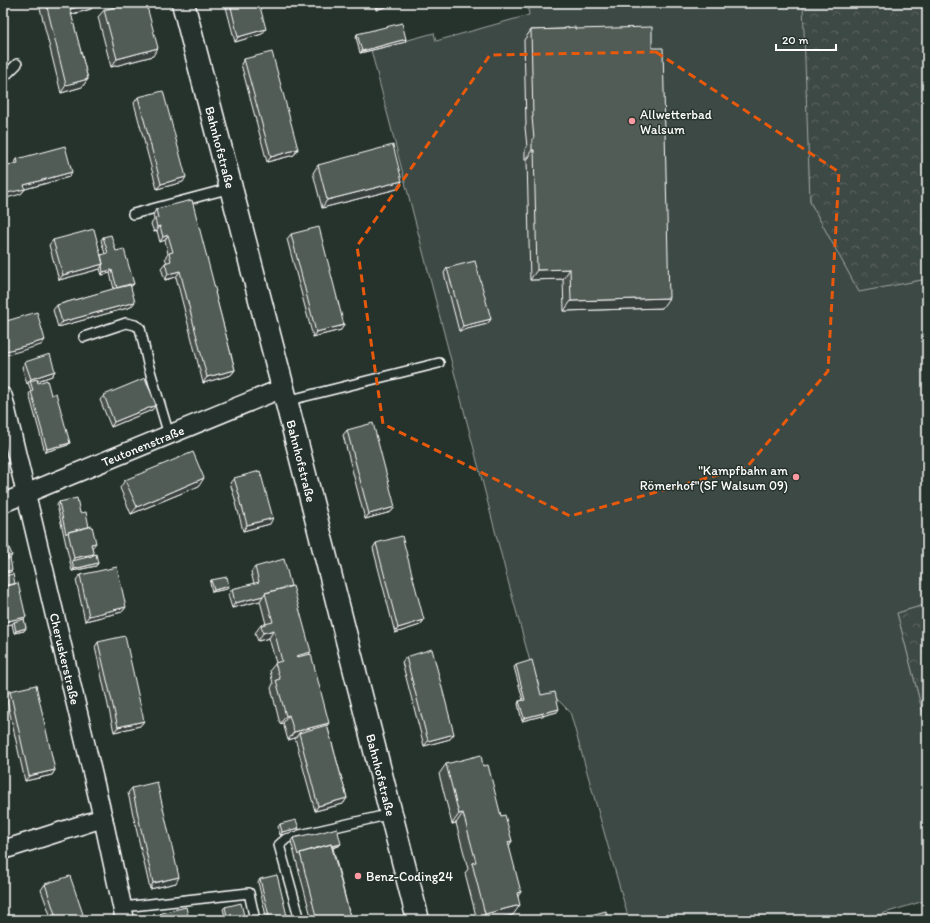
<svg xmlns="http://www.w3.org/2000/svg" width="930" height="923" viewBox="0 0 930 923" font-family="Itim,sans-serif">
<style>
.forest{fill:url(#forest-crowns);stroke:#9ea4a2}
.pitch{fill:#3e4944;stroke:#9ea4a2}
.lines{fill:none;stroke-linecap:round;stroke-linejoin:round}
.lane-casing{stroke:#fff;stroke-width:12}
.street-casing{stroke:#fff;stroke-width:21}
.secondary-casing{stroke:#fff;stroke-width:25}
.lane{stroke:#26332d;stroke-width:9}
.street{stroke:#26332d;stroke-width:18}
.secondary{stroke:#26332d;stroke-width:22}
.wall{fill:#464f4b;stroke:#fff}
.shaded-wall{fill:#39403d;stroke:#fff}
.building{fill:#515c57;stroke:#fff}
.marked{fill:none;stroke:#e8590c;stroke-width:3;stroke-dasharray:8 5;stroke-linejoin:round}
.poi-dot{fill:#ff9aa2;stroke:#26332d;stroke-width:1.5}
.labels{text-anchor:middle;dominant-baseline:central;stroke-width:3;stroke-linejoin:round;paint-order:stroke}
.poi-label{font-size:13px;fill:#fff;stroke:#26332d;text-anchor:start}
.street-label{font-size:13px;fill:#fff;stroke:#26332d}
</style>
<defs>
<pattern id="forest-crowns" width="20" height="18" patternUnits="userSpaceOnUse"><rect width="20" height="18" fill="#3e4944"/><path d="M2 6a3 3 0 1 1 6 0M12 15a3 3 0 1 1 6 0" fill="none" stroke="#5b6460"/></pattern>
</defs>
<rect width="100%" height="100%" fill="#26332d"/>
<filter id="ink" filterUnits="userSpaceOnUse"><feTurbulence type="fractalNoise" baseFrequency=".025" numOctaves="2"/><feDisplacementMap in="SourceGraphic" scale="8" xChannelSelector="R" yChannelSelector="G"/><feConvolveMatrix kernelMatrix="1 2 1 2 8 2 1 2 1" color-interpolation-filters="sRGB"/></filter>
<g filter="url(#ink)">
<path class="forest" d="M802,3H927V279L859,293L810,202Z
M927,604V729L897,613Z"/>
<path class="pitch" d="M527,3H803L810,202L859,292L927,279V604L897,613L927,729V900L862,920H629L570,712L553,695L540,698L508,581L371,50L434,33L436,41L529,15Z"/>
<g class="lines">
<g class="lane-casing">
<path id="lane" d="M3,78L17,64
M133,214L231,188
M84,337L126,323L135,325L140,328L148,364L169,435
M286,401L439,363
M123,907L249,893L255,920
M300,920L279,845L287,838L391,814"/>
</g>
<g class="street-casing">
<g id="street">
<path id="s1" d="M3,397L103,818L125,920"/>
<path id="s2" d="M3,503L283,388"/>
<path d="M3,850L103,818"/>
</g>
</g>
<g class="secondary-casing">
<g id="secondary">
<path id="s3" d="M183,3L283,388L418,920"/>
</g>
</g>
<use href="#lane" class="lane"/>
<use href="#street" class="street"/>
<use href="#secondary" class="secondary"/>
</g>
<path class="wall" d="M39,3H96L91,9L71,15L88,79L82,87L61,93L39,4Z
M225,3H259L262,34L235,42Z
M375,3H395L394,4L376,10Z
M104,10L153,56L111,67L98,17Z
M565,28L662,308L564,311L563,279L530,280L527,160H525V149L527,147L525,127L526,125L524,40L531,30L563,29Z
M357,34L406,39L405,42L360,53L356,37Z
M244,59L298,149L294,155L267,162L241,64Z
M138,97L183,182L157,189L134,103Z
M17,159L69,177L25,189L21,194L14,164Z
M318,165L402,181L397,189L322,208L313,173Z
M156,209L215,293L235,370L231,375L203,383L176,277L165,280L161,268L165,263H167L165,258L168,254L165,240L160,242L157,231L154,232L151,224L154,220L153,215Z
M291,234L341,330L313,337L287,239Z
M103,237L116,251L134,284L132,286L130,287L131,307L58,327L53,310L57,305L114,289L110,273L102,275L100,269L59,280L49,245L53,240L101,255L105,254L101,240Z
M447,268L491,319L487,324L459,331L444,273Z
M25,362L55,371L52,376L37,381L38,383L51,395L70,443L68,445L45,452L29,394L31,391L28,383L27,384L22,367Z
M104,395L152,410L111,427L100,400Z
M347,430L395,507L391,512L365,519L343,435Z
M234,478L270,524L243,531L238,511H237L235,503L236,502L230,483Z
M125,480L199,486L131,514L120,488Z
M59,502L80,513L92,548L93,555L98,563L96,566L72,571L57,505Z
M376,543L424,620L420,625L395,633L373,548Z
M255,567L310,654L327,725L347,798L343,804L315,811L295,738L288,740L283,723L280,724L271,688L273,684L270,670L276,663L269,638L258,641L255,633L261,625L266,624L260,601L232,608L228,595L232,589L254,584L251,572Z
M80,575L126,607L122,612L85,621L76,580Z
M5,576L15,584L26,617L24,619L26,628L24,631L14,633L12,624L3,626V586H4L3,579Z
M211,580L227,589L212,592L210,583Z
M98,642L144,721L140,726L114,732L95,647Z
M406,657L454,734L450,739L424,746L402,662Z
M516,665L541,695L557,712L522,721L518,704L519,701L523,700L514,667Z
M10,691L55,770L52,775L25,781L6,696Z
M446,764L483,766L501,816L512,841L509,846L518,897L513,915L492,920H477L465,873L468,869L456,823L452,824L439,774Z
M132,788L176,883L150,889L128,793Z
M280,824L297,831L280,835L278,827Z
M311,835L339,846L333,848L351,920H312L291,841L293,838Z
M260,879L288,920H267L258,882Z
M45,884L85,920H52L41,890Z
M225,907L245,920H226L223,909Z
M161,913L189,920H157V918Z"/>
<path class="shaded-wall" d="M92,3H96L91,9L64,16L70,9Z
M391,3H395L394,4L376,10L378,7Z
M266,29L262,34L235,42L238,37Z
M406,39L405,42L360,53L362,51Z
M158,48L153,56L111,67L117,59Z
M88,79L82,87L61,93L66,85Z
M298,149L294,155L267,162L271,157Z
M532,150H534L527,160H525Z
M72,172L69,177L25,189L21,194L3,199V194L24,185Z
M186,177L183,182L157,189L161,184Z
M402,181L397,189L322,208L327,200Z
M160,226L157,231L154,232L157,227Z
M168,235L165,240L160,242L163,237Z
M103,264L100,269L59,280L63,275Z
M570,269L563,279L530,280L537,270Z
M112,270L110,273L102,275L103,272Z
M180,271L176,277L165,280L168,274Z
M669,298L662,308L564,311L571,301Z
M135,302L131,307L58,327L62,322Z
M491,319L487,324L459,331L463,326Z
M344,325L341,330L313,337L316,332Z
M45,340L41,345L3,356V352Z
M235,370L231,375L203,383L207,377Z
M55,371L52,376L31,383L30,381L27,384L31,379Z
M156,405L152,410L111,427L114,422Z
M70,443L68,445L45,452L47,449Z
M204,478L199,486L131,514L137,507Z
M395,507L391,512L365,519L369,514Z
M273,518L270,524L243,531L247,525Z
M96,543L92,548L91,544Z
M94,554L90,559L72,561L74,558Z
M12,555L9,561L3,563V559Z
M98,563L96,566L72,571L74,569Z
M12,570L11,572L3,574L4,572Z
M229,586L227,589L212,592L214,590Z
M263,596L260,601L232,608L235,603Z
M126,607L122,612L85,621L89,616Z
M26,617L22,622H14L12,624L3,626V622Z
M424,620L420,625L395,633L398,628Z
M26,628L24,631L14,633L16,631Z
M274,630L269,638L258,641L263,633Z
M559,709L557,712L522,721L524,718Z
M289,715L283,723L280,724L286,716Z
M144,721L140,726L114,732L118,727Z
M329,723L324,730L299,733L295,738L288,740L294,732Z
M454,734L450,739L424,746L428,741Z
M55,770L52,775L25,781L29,776Z
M347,798L343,804L315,811L318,806Z
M463,813L456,823L452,824L459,814Z
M299,828L297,831L280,835L282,832Z
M512,841L505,851L508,842Z
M341,844L339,846L301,857L300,855Z
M179,877L176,883L150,889L153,883Z
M521,892L514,902L517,893Z
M520,905L513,915L492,920H481L485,914Z"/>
<path class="building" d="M46,3H92L70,9L88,79L66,85Z
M129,3H146L158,48L117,59L104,10Z
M230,3H259L266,29L238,37Z
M377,3H391L378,7Z
M402,23L406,39L362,51L357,34Z
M575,27V29L652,27V48H663L669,298L571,301L570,269L537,270L534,150H532V139H534L532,117H533L531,30L565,29V28Z
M272,52L298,149L271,157L244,59Z
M163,91L186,177L161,184L138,97Z
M393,145L402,181L327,200L318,165Z
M65,146L72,172L24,185L25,189L3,194V166L18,163L17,159Z
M192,200L216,292H215L235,370L207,377L180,271L168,274L165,263L171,261L169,253L173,252L168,235L163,237L160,226L157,227L155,219L158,218L156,209Z
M319,227L344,325L316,332L291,234Z
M94,229L103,264L63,275L53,240Z
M111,235L116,251L124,249L134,284L117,288L112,270L103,272L102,266L103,264L101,255L108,253L103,237Z
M475,261L491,319L463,326L447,268Z
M130,284L135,302L62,322L57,305Z
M37,312L45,340L3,352V322Z
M50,354L55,371L31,379L25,362Z
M145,378L156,405L114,422L104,395Z
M37,379L38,383L47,380L51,395L56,393L70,443L47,449L31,391L33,390L30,381Z
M373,423L395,507L369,514L347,430Z
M193,452L204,478L137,507L125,480Z
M260,471L273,518L247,525L242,506H241L239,498H240L234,478Z
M77,498L80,513L86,512L89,527L68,532L66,534L59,502Z
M92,526L96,543L91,544L94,554L74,558L68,532Z
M3,533L12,555L3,559Z
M402,536L424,620L398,628L376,543Z
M96,554L98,563L74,569L72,561L92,556L93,555Z
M10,558L12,570L4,572L3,561Z
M284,559L291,586L265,593L263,596L235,603L232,589L259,582L255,567Z
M117,567L126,607L89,616L80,575Z
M13,574L15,584L7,586L5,576Z
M227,577L229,586L214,590L211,580Z
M18,583L26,617L3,622V586Z
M293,586L311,652L296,656L297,657L311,654L329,723L294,732L289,715L286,716L276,680L280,679L275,663L282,661L274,630L263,633L261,625L273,622L265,593Z
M24,619L26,628L16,631L14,622Z
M125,636L144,721L118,727L98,642Z
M432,649L454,734L428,741L406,657Z
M532,660L541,695L555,692L559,709L524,718L519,701L525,700L516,665Z
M36,685L55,770L29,776L10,691Z
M327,725L347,798L318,806L299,733Z
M481,755L483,766L488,765L501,816L505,815L512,841L508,842L521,892L517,893L520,905L485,914L472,863L476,862L463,813L459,814L446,764Z
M157,782L179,877L153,883L132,788Z
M296,820L299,828L282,832L280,824Z
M337,828L341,844L332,846L331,844L300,853L298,855L293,838L310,834L311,835Z
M331,844L351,920H317L300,853Z
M277,875L288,920H270L260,879Z
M70,876L85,920H57L45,884Z
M241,903L245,920H228L225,907Z
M186,907L189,920H162L161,913Z
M606,911L608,920H573L579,918V917L587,915V916Z"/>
</g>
<path class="marked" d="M656,52L839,172L828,371L747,467L570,516L383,424L357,246L490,55Z"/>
<g class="poi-dot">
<circle cx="632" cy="121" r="4"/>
<circle cx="796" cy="477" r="4"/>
<circle cx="358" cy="876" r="4"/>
</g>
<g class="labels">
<g class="poi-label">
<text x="640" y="114">Allwetterbad<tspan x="640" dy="15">Walsum</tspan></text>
<text x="788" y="470" text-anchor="end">"Kampfbahn am<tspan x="788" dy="15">Römerhof"(SF Walsum 09)</tspan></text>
<text x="366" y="876">Benz-Coding24</text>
</g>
<g class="street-label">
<text stroke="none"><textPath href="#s3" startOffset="149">Bahnhofstraße</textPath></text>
<text stroke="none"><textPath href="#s2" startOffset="151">Teutonenstraße</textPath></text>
<text stroke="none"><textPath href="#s3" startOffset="473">Bahnhofstraße</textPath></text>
<text stroke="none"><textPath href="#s1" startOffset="269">Cheruskerstraße</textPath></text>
<text stroke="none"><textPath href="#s3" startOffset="797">Bahnhofstraße</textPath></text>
</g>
</g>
<rect width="930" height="923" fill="none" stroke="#26332d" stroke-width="16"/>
<rect x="8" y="8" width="914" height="907" fill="none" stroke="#fff" stroke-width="1.5" filter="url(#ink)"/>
<path d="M776 44v6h60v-6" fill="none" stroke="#ffffff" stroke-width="2"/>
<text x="782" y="44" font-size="12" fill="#ffffff" stroke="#26332d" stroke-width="3" paint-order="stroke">20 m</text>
</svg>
